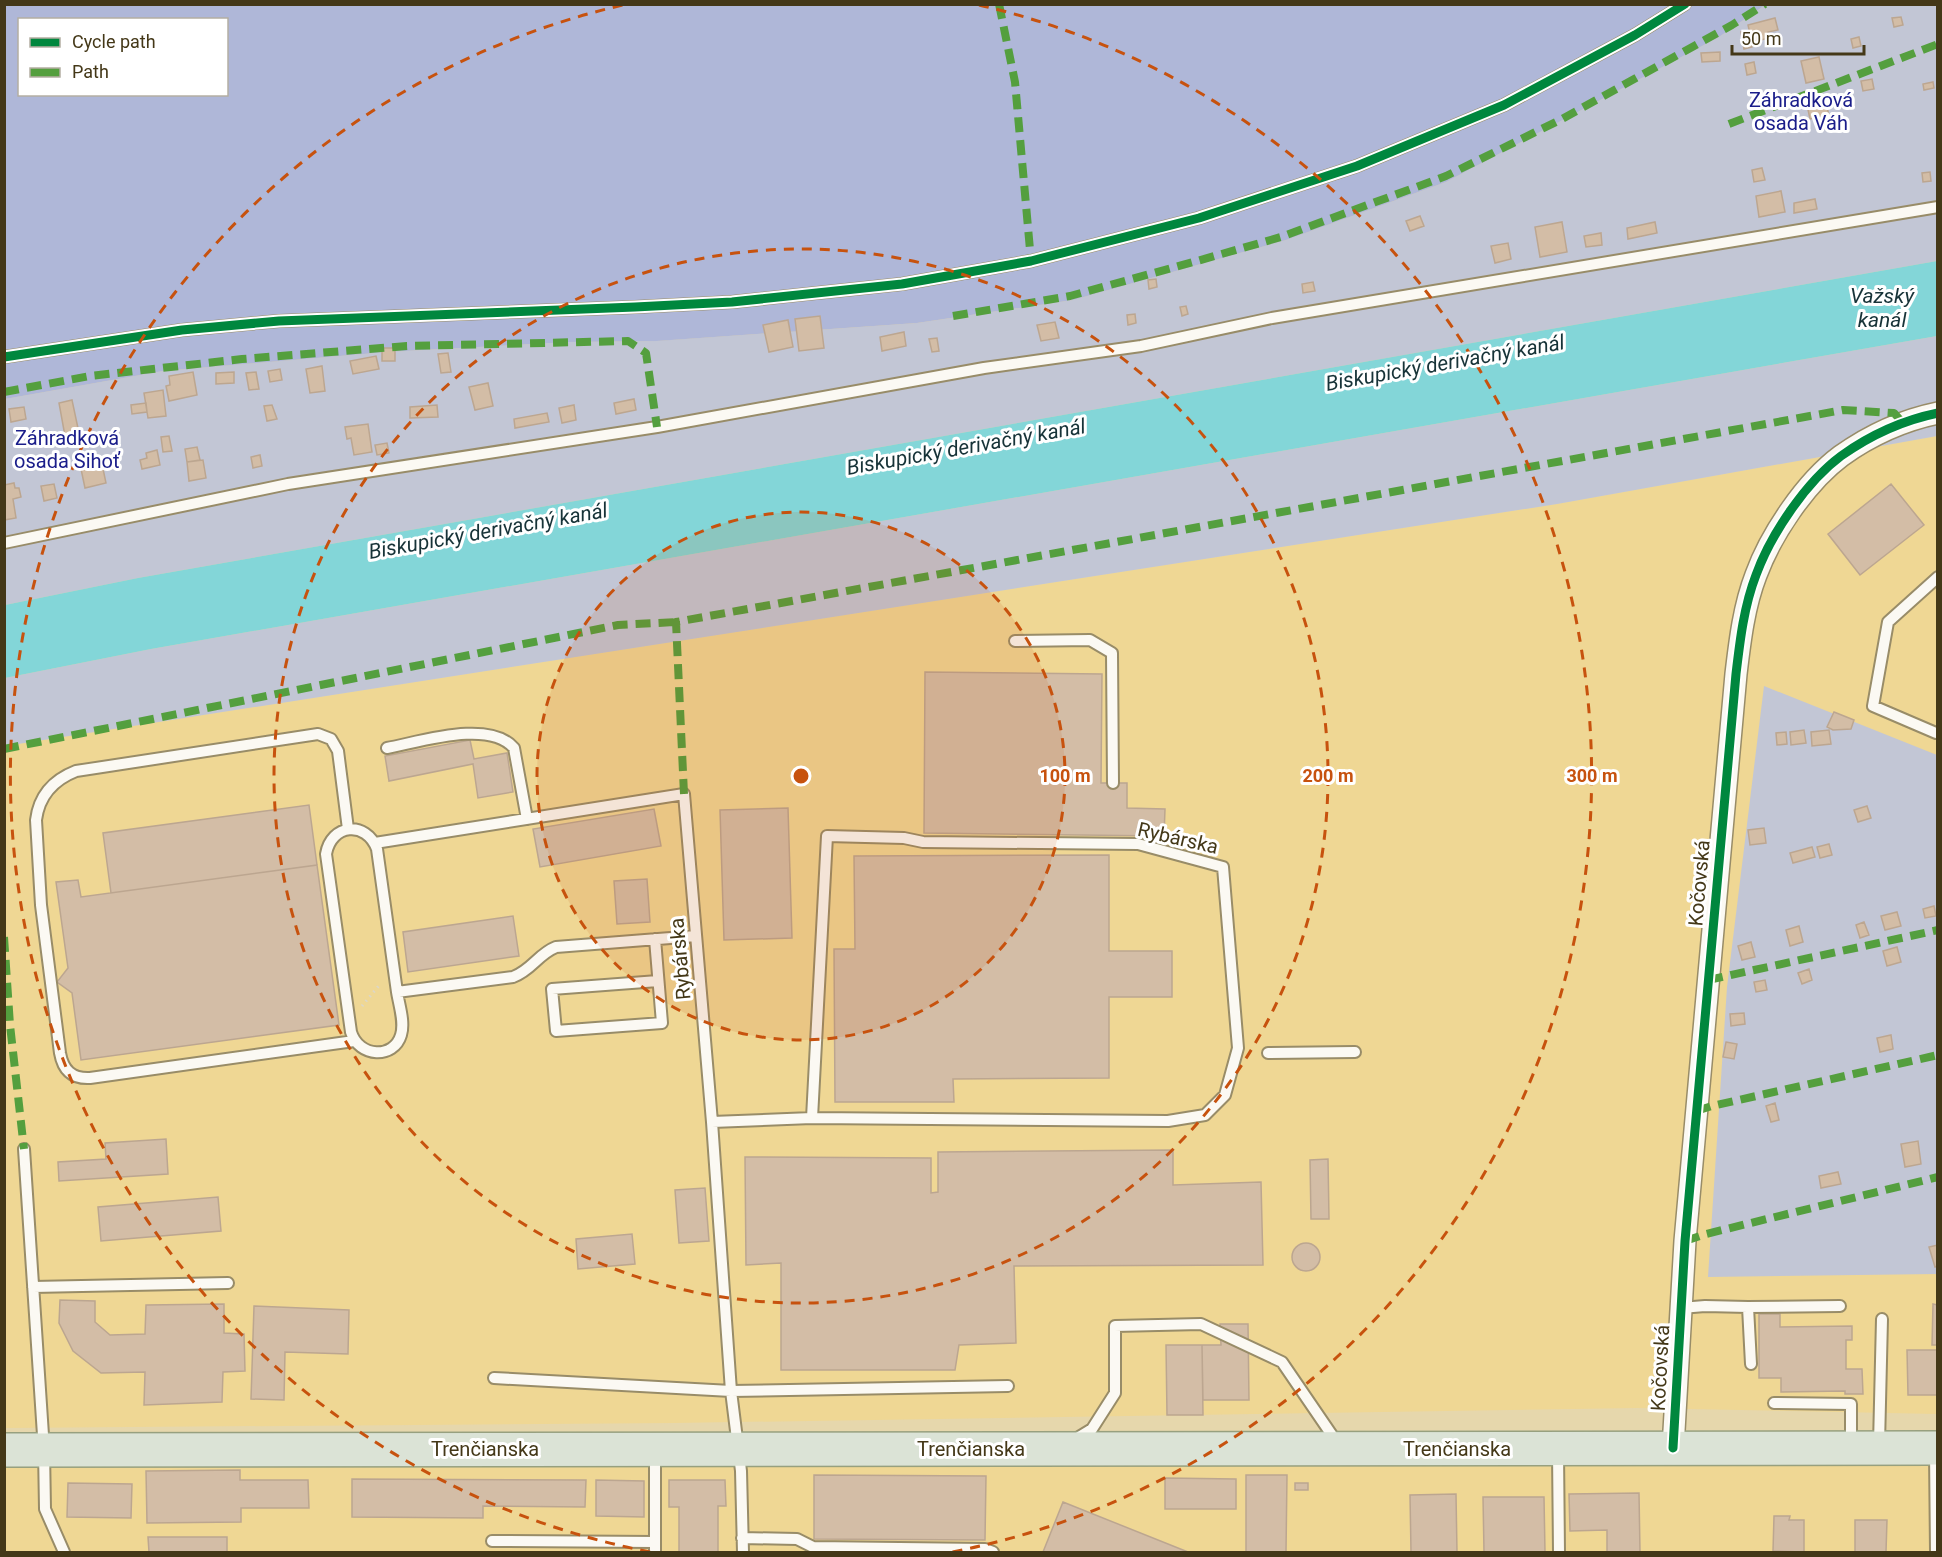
<svg xmlns="http://www.w3.org/2000/svg" width="1942" height="1557" viewBox="0 0 1942 1557" font-family="Roboto,sans-serif">
<style>
.built{fill:#efd794}
.green{fill:#c2c6d5}
.forest{fill:#afb7d8;fill-rule:evenodd}
.water{fill:#83d6d8}
.building{fill:#d3bda6;stroke:#bca690;stroke-width:1.5}
.lines{fill:none;stroke-linecap:round;stroke-linejoin:round}
.lane-casing{stroke:#988c68;stroke-width:14}
.street-casing{stroke:#988c68;stroke-width:24}
.primary-casing{stroke:#97a07f;stroke-width:36}
.path{stroke:#dcd7c9;stroke-width:3;stroke-dasharray:1.5 4.5;stroke-linecap:butt}
.lane{stroke:#fbf9f3;stroke-width:10}
.street{stroke:#fbf9f3;stroke-width:21}
.primary{stroke:#dbe3d6;stroke-width:33}
.quiet{stroke:#549f3e;stroke-width:8;stroke-dasharray:15 8;stroke-linecap:butt}
.cycleway-casing{stroke:#fff;stroke-width:13}
.cycleway{stroke:#00873e;stroke-width:9}
.ring{fill:none;stroke:#c7520e;stroke-width:3;stroke-dasharray:10 8}
.labels{text-anchor:middle;dominant-baseline:central;stroke-width:6;stroke-linejoin:round;paint-order:stroke}
.park-label{font-size:20px;fill:#1a1d8a;stroke:#fff}
.street-label{font-size:20px;fill:#443818;stroke:#fff}
.water-label{font-size:21px;font-style:italic;fill:#173338;stroke:#fff}
.centre{fill:#c7520e;stroke:#fff;stroke-width:3}
.ring-label{font-size:18px;text-anchor:middle;font-weight:bold;fill:#c7520e;stroke:#fff;stroke-width:6;stroke-linejoin:round;paint-order:stroke}
</style>
<rect width="100%" height="100%" fill="#e6d7ac"/>
<path class="built" d="M1937,436V1414L1637,1408L674,1423L5,1428V746L1557,504Z
M1937,1448L1938,1552H5L4,1467L352,1461Z"/>
<path class="green" d="M1765,5H1937V261L138,578L5,605V399L163,371L387,352L569,342L655,341L917,323L1073,300L1286,240L1446,182L1719,37Z
M1937,336V436L1557,504L5,746V678L151,649Z
M1764,686L1937,755V1274L1708,1277L1727,987Z"/>
<path class="forest" d="M5,5H1765L1719,37L1446,182L1286,240L1073,300L917,323L657,341L569,342L387,352L163,371L5,399ZM20,20H226V94H20Z"/>
<path class="water" d="M1937,261V336L151,649L5,678V605L138,578Z"/>
<path class="building" d="M1901,17L1903,25L1894,27L1892,18Z
M1775,18L1778,30L1768,32L1769,38L1752,42L1748,25Z
M1748,31L1752,47L1744,49L1741,32Z
M1859,37L1861,46L1853,48L1851,39Z
M1720,52V61L1702,62L1701,53Z
M1819,57L1824,79L1806,83L1801,61Z
M1754,62L1756,73L1747,75L1745,64Z
M1872,79L1874,89L1863,91L1861,81Z
M1933,82L1934,88L1924,90L1923,84Z
M1826,102L1829,116L1810,119L1807,105Z
M1762,168L1765,180L1754,182L1752,170Z
M1930,172L1931,181L1923,182L1922,173Z
M1781,191L1785,212L1759,217L1756,196Z
M1815,199L1817,209L1794,213V203Z
M1420,216L1424,226L1410,231L1406,221Z
M1562,222L1567,252L1540,257L1535,227Z
M1655,222L1657,233L1628,239L1627,228Z
M1601,233L1602,245L1586,247L1584,236Z
M1508,243L1511,259L1495,263L1491,246Z
M1156,279L1157,287L1149,289L1148,280Z
M1313,282L1315,291L1303,293L1302,284Z
M1186,306L1188,314L1182,316L1180,307Z
M1135,314L1136,323L1128,325L1127,315Z
M820,316L824,348L799,351L795,319Z
M788,320L793,347L769,352L763,325Z
M1055,322L1059,338L1041,341L1037,325Z
M904,332L906,346L882,351L880,337Z
M937,338L939,351L932,352L929,339Z
M382,348H395V361H382Z
M448,353L451,372L441,373L438,354Z
M376,356L379,369L353,374L350,361Z
M322,366L325,391L310,393L306,369Z
M280,369L282,380L270,382L268,371Z
M193,372L197,395L169,401L166,386L170,385L169,376Z
M234,372V383L216,384V373Z
M256,372L259,389L249,390L246,373Z
M488,383L493,406L475,410L469,387Z
M163,390L166,416L148,418L144,393Z
M634,399L636,410L616,414L614,403Z
M72,400L79,433L65,436L59,403Z
M146,403L147,412L132,414L131,405Z
M272,405L277,419L267,421L264,406Z
M437,405L438,417L410,418V407Z
M574,405L576,420L562,423L559,408Z
M24,407L26,419L11,422L9,409Z
M547,413L549,422L515,428L514,419Z
M368,424L372,452L354,455L351,438L347,439L345,427Z
M169,436L172,451L163,452L161,437Z
M387,443L389,453L377,455L375,445Z
M197,447L200,460L187,462L185,449Z
M157,450L160,465L142,469L140,460L147,458L146,453Z
M260,455L262,466L253,468L251,457Z
M203,460L206,478L189,481L187,462Z
M102,464L106,483L85,488L81,469Z
M14,483L15,488H19L21,497L13,499L16,518L4,520V485Z
M54,484L57,498L44,501L41,486Z
M1891,484L1924,525L1860,575L1828,534Z
M925,672L1102,674L1101,783H1127V808L1165,809L1164,836L924,833Z
M1834,712L1854,720L1851,729L1833,730L1827,727Z
M1804,730L1806,743L1791,745L1790,732Z
M1829,730L1831,744L1812,746L1811,732Z
M1786,732L1787,744L1777,745L1776,733Z
M470,740L474,759L507,753L513,792L478,798L473,764L389,781L385,756Z
M309,805L317,865L111,893L103,833Z
M1867,806L1871,818L1858,822L1854,810Z
M788,808L792,938L724,940L720,810Z
M654,809L661,846L540,867L533,829Z
M1764,828L1766,843L1750,845L1748,830Z
M1829,844L1832,855L1820,858L1817,847Z
M1812,847L1815,857L1793,863L1790,853Z
M1109,855V951H1172V997H1109V1078L953,1079L954,1102H835L834,949H855L854,856Z
M317,865L339,1025L81,1060L72,993L57,982L68,968L56,882L78,880L81,897Z
M647,879L650,922L617,924L614,881Z
M1934,906L1936,916L1925,918L1923,909Z
M1897,912L1901,926L1885,930L1881,916Z
M513,916L519,956L408,972L403,932Z
M1864,922L1869,935L1860,938L1856,925Z
M1799,926L1803,942L1790,946L1786,930Z
M1751,942L1755,957L1742,960L1738,946Z
M1897,947L1901,962L1887,966L1883,951Z
M1809,969L1812,980L1802,984L1798,973Z
M1765,980L1767,990L1756,992L1754,982Z
M1744,1013L1745,1024L1731,1026L1730,1014Z
M1891,1035L1893,1049L1880,1052L1877,1038Z
M1726,1042L1737,1044L1734,1059L1723,1057Z
M1775,1103L1779,1120L1771,1122L1766,1106Z
M166,1139L168,1174L59,1181L58,1162L106,1159L105,1143Z
M1918,1141L1921,1164L1905,1167L1901,1144Z
M1173,1150V1185L1261,1182L1263,1265L1014,1266L1016,1343L959,1345L955,1370H781V1263L746,1265L745,1157L931,1158V1193L938,1192V1152Z
M1328,1159L1329,1219H1311L1310,1160Z
M1838,1172L1841,1184L1821,1188L1819,1176Z
M705,1188L709,1241L679,1243L675,1190Z
M218,1197L221,1231L101,1241L98,1207Z
M632,1234L635,1264L578,1269L576,1239Z
M1292 1257a14 14 0 1 1 28 0a14 14 0 1 1-28 0Z
M1938,1245V1266L1935,1267L1929,1247Z
M60,1300L95,1301V1322L110,1335L145,1334L146,1305L224,1304V1333L244,1334L245,1371L223,1372L222,1402L144,1405L145,1372L101,1373L73,1351L59,1323Z
M1933,1304L1938,1305V1345H1932Z
M254,1306L349,1310L348,1354L285,1352L284,1400L251,1399Z
M1759,1314H1780V1327L1852,1326V1340H1846V1369H1862L1863,1394H1845V1391L1781,1392V1378H1759Z
M1220,1324H1248L1249,1400H1203L1202,1345H1221Z
M1166,1345H1202L1203,1415H1167Z
M1907,1350H1938V1395H1908Z
M240,1470V1480H308L309,1508H241V1522L147,1523L146,1471Z
M814,1475L986,1476L985,1540L814,1539Z
M1246,1475H1287L1286,1552H1246Z
M1165,1478L1236,1479V1509H1165Z
M352,1479L586,1480L585,1507L483,1506V1518L352,1517Z
M596,1480L644,1481V1517L596,1516Z
M669,1480H725L726,1506H718V1552H679V1507H669Z
M68,1483L132,1484L131,1518L67,1517Z
M1295,1483H1308V1490H1295Z
M1639,1493L1640,1552H1607V1530L1570,1531L1569,1494Z
M1456,1494L1457,1552H1411L1410,1495Z
M1483,1497H1544L1545,1552H1484Z
M1063,1502L1188,1552H1043Z
M1774,1516H1790L1789,1520H1804V1552L1773,1551Z
M1855,1520H1887L1886,1552H1855Z
M148,1537H227V1552H149Z"/>
<g class="lines">
<g class="lane-casing">
<path id="lane" d="M4,357L182,330L279,321L635,307L732,302L902,284L1031,261L1199,218L1357,166L1504,105L1635,35L1685,4
M4,543L288,484L657,427L984,368L1141,346L1272,318L1938,207
M1015,641L1090,640L1112,653L1113,783
M1936,733L1873,706L1888,622L1938,577
M387,748C420,742 489,719 514,748L527,819
M348,829L338,751L331,739L318,734L76,771C53,780 39,796 36,820L41,905L60,1053C63,1070 72,1079 90,1078L354,1041
M375,843L684,794L712,1122L731,1391L741,1471L743,1552
M655,939L662,1023L556,1031L552,989L658,981
M397,992C399,1005 405,1022 401,1035C394,1059 359,1058 351,1032L326,854C331,824 366,820 377,849L397,992L513,977C532,970 538,954 556,947L696,936
M1268,1053L1355,1052
M712,1122L812,1118L1168,1121L1205,1115L1225,1095L1238,1048L1223,867L1138,844L923,842L904,838L827,836L812,1118
M24,1149L44,1450L45,1509L64,1552
M33,1287L228,1283
M1748,1307L1840,1306
M1681,1308L1705,1306L1748,1307L1751,1364
M494,1378L731,1391L1008,1386
M1774,1403L1851,1404V1444
M1074,1440L1092,1429L1115,1393V1326L1201,1324L1282,1362L1338,1444
M1879,1444L1882,1319
M1935,1451L1936,1552
M1558,1452L1559,1552
M655,1453V1552
M742,1538L797,1539L813,1547L985,1549L993,1552
M492,1541L655,1542"/>
</g>
<g class="street-casing">
<path id="street" d="M1673,1448L1685,1241L1736,674C1740,640 1744,606 1756,575C1771,534 1806,482 1841,456C1869,436 1904,420 1938,413"/>
</g>
<g class="primary-casing">
<path id="primary" d="M4,1450L1938,1448"/>
</g>
<path class="path" d="M362,1006L381,983"/>
<use href="#lane" class="lane"/>
<use href="#street" class="street"/>
<use href="#primary" class="primary"/>
<path class="quiet" d="M999,4L1015,82L1031,261
M1729,124L1938,44
M953,316L1070,296L1197,261L1281,237L1446,176L1562,119L1732,25L1765,4
M4,392L90,376L242,359L407,346L628,341L646,353L657,427
M4,749L618,625L676,622
M684,794L676,622L1843,410L1894,413L1903,423
M4,937L10,1025L24,1149
M1708,980L1938,930
M1696,1111L1712,1106L1938,1055
M1685,1241L1706,1234L1938,1177"/>
<g class="cycleway-casing">
<path id="cycleway" d="M4,357L182,330L279,321L635,307L732,302L902,284L1031,261L1199,218L1357,166L1504,105L1635,35L1685,4
M1673,1448L1685,1241L1736,674C1740,640 1744,606 1756,575C1771,534 1806,482 1841,456C1869,436 1904,420 1938,413"/>
</g>
<use href="#cycleway" class="cycleway"/>
</g>
<circle cx="801" cy="776" r="264" fill="#c7520e" fill-opacity=".12"/>
<g class="ring">
<circle cx="801" cy="776" r="264"/>
<circle cx="801" cy="776" r="527"/>
<path d="M650 1552A791 791 0 0 1 623 5M979 5A791 791 0 0 1 952 1552"/>
</g>
<g class="labels">
<g class="park-label">
<text x="1801" y="100">Záhradková<tspan x="1801" dy="23">osada Váh</tspan></text>
<text x="67" y="438">Záhradková<tspan x="67" dy="23">osada Sihoť</tspan></text>
</g>
<g class="street-label">
<text transform="translate(1178 838) rotate(13)">Rybárska</text>
<text transform="translate(1699 883) rotate(-85)">Kočovská</text>
<text transform="translate(680 959) rotate(-95)">Rybárska</text>
<text transform="translate(1660 1368) rotate(-87)">Kočovská</text>
<text x="485" y="1449">Trenčianska</text>
<text x="971" y="1449">Trenčianska</text>
<text x="1457" y="1449">Trenčianska</text>
</g>
<g class="water-label">
<text x="1882" y="296">Važský<tspan x="1882" dy="24">kanál</tspan></text>
<text transform="translate(1445 363) rotate(-10)">Biskupický derivačný kanál</text>
<text transform="translate(966 447) rotate(-10)">Biskupický derivačný kanál</text>
<text transform="translate(488 531) rotate(-10)">Biskupický derivačný kanál</text>
</g>
</g>
<circle cx="801" cy="776" r="9" class="centre"/>
<g class="ring-label">
<text x="1065" y="782">100 m</text>
<text x="1328" y="782">200 m</text>
<text x="1592" y="782">300 m</text>
</g>
<rect width="1942" height="1557" fill="none" stroke="#443818" stroke-width="12"/>
<rect x="18" y="18" width="210" height="78" fill="#ffffff" stroke="#b4afa3" stroke-width="1.5"/>
<rect x="30" y="38" width="30" height="9" fill="#00873e" stroke="#b4afa3" stroke-width="1.5"/>
<text x="72" y="48" font-size="18" fill="#443818">Cycle path</text>
<rect x="30" y="68" width="30" height="9" fill="#549f3e" stroke="#b4afa3" stroke-width="1.5"/>
<text x="72" y="78" font-size="18" fill="#443818">Path</text>
<path d="M1732 45v9h132v-9" fill="none" stroke="#443818" stroke-width="3"/>
<text x="1741" y="45" font-size="18" fill="#443818" stroke="#ffffff" stroke-width="4.5" paint-order="stroke">50 m</text>
</svg>
